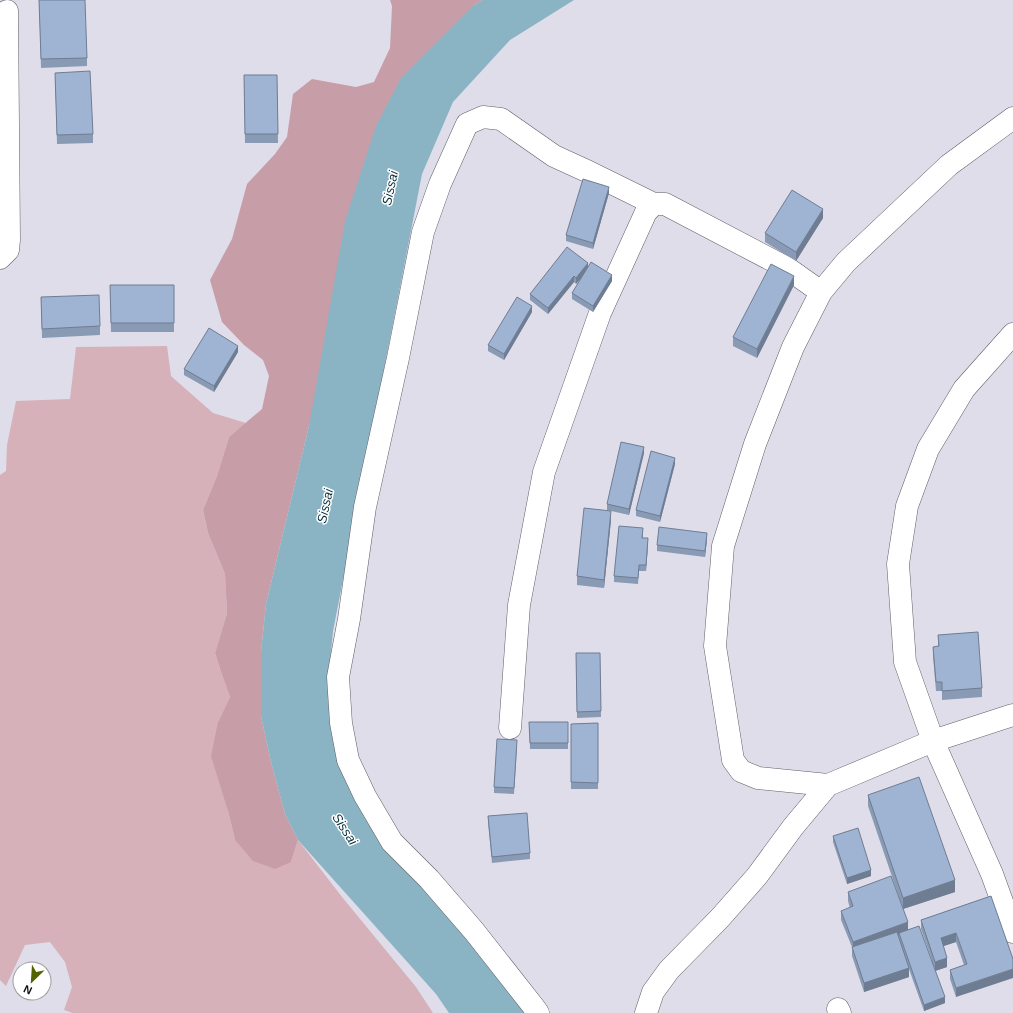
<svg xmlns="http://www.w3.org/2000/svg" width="1013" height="1013" viewBox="0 0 1013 1013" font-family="Arial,sans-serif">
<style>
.green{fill:#d6b1ba}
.forest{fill:#c79ea8}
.water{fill:#8ab3c3}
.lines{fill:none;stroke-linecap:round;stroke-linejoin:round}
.street-casing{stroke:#5f5e69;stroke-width:23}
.street{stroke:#fff;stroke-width:22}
.wall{fill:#899ab5}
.shaded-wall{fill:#6f7d93}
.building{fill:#9fb3d2;stroke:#6f7d93}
.labels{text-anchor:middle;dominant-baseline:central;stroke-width:3;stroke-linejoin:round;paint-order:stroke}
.water-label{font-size:13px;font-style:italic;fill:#072f3b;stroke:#fff}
</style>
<rect width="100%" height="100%" fill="#dfddea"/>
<path class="green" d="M167,346L171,376L213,413L246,423L229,437L217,476L203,510L208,533L225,574L227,613L215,653L222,675L230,697L218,722L228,811L235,840L291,862L298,840L342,897L416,987L433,1013H73L64,1010L72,987L65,962L50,942L25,945L6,986L0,980V475L6,471L7,445L16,401L70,399L76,347Z"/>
<path class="forest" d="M390,0H483L474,5L309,426L266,604L261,652V716L271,762L285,814L298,840L291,862L275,869L253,861L235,840L228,811L211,756L218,722L230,697L222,675L215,653L227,613L225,574L208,533L203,510L217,476L229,437L262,409L269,376L263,360L244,345L222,322L210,280L232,239L247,184L275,154L287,137L293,94L312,79L356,87L374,82L390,48L392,6Z"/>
<path class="water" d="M483,0H574L510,40L453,102L422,174L333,631L328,683L342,766L509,989L525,1013H449L436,994L298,840L285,814L271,762L261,716V652L266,604L309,426L345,221L376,126L401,78L474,5Z"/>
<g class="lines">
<g class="street-casing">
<path id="street" d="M1013,118L949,165L846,262L821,292L793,347L755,444L723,546L715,646L733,760L741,771L758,778L828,785L933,741L1013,715
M0,258L8,250L9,240L7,11
M1013,334L964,389L928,449L907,506L898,564L905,662L933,741L992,874L1013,932
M510,728L519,605L544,472L600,313L646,212L654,204
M838,1009L840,1013
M538,1013L533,1006L474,931L429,879L392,842L365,796L348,760L341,723L338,677L349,619L365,507L398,358L423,232L440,184L467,124L483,117L501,119L554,156L589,172L654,204H665L787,268L821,292
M646,1013L653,992L669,970L720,918L757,876L793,827L828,785"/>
</g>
<use href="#street" class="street"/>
</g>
<path class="wall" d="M39,0L87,58V66L41,68Z
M55,73L93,134V143L57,144Z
M244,75H277L278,143H245Z
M609,193L593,249L566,241V235Z
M823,218L796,261L765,242V233Z
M588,266L612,281L593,312L572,299V293L581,279L576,284L574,282L548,314L530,300V294Z
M110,285H174V332H111Z
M794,285L757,358L733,346V337Z
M41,297L100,326V335L42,338Z
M532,312L504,360L488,351V345Z
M238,352L214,392L184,375V369Z
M644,453L629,515L607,510V504Z
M675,464L660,522L636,516V510Z
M611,520L604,588L577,585V576Z
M643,534V538L648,544L646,571H639L638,584L614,582V576Z
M707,539L705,557L657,551V545Z
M938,635L982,688V697L942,700V691H936L933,656V647L938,646Z
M576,653H600L601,717L577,718Z
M529,722H568V749H530Z
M598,723V789H571V724Z
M517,746L514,794L494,793V787Z
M868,795L955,892L903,909L868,806Z
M488,816L530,853V859L492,863L488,822Z
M833,836L871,876L847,884L833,842Z
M848,892L908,930L932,960L921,929V920L991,896L956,997L950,979V970L964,965L956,942L943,946L947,967L935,971L945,1003L924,1011L905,958L909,977L864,992L852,956V947L841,920V911L850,908L848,901Z"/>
<path class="shaded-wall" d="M609,187V193L593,249V243Z
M823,209V218L796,261V252Z
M588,263V269L576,284V278Z
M612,275V281L593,312V306Z
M574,276V282L548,314V308Z
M794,276V285L757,358V349Z
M532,306V312L504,360V354Z
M238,346V352L214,392V386Z
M644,447V453L629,515V509Z
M675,458V464L660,522V516Z
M611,511V520L604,588V580Z
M707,533V539L705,557V551Z
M648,538V544L646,571V565Z
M871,870V876L847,884V878Z
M955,880V892L903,909V898Z
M908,922V931L853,951V942Z
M956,933V942L941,947V938Z
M947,958V967L935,971V962Z
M909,968V977L864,992V983Z
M1013,969V978L956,997V988Z
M945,997V1003L924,1011V1005Z"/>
<path class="building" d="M39,0H85L87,58L41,59Z
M90,71L93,134L57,135L55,73Z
M244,75H277L278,134H245Z
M583,179L609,187L593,243L566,235Z
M792,190L823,209L796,252L765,233Z
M567,247L588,263L576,278L574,276L548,308L530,294Z
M591,262L612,275L593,306L572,293Z
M771,264L794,276L757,349L733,337Z
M110,285H174V323H111Z
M99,295L100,326L42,329L41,297Z
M517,297L532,306L504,354L488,345Z
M209,328L238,346L214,386L184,369Z
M621,442L644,447L629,509L607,504Z
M651,451L675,458L660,516L636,510Z
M584,508L611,511L604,580L577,576Z
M619,526L643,528L642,538H648L646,565H639L638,578L614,576Z
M659,527L707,533L705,551L657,545Z
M978,632L982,688L942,691V682H936L933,647L939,646L938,635Z
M576,653H600L601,711L577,712Z
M529,722H568V743H530Z
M598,723V783L571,782V724Z
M497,739L517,740L514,788L494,787Z
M919,777L955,880L903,898L868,795Z
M527,813L530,853L492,857L488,816Z
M858,828L871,870L847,878L833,836Z
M891,876L908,922L853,942L841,911L853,906L848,892Z
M991,896L1013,959V969L956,988L950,970L967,964L956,933L941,938L947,958L935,962L921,920Z
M919,926L945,997L924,1005L899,933Z
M897,932L909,968L864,983L852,947Z"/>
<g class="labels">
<g class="water-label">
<text transform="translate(390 188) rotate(-78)">Sissai</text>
<text transform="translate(325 506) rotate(-78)">Sissai</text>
<text transform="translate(345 829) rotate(57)">Sissai</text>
</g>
</g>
<g transform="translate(32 981) rotate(205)"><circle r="19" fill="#ffffff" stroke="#9f9fa0"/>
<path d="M0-3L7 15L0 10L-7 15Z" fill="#546101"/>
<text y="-6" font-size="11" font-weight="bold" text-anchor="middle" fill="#0e0e12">N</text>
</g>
</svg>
